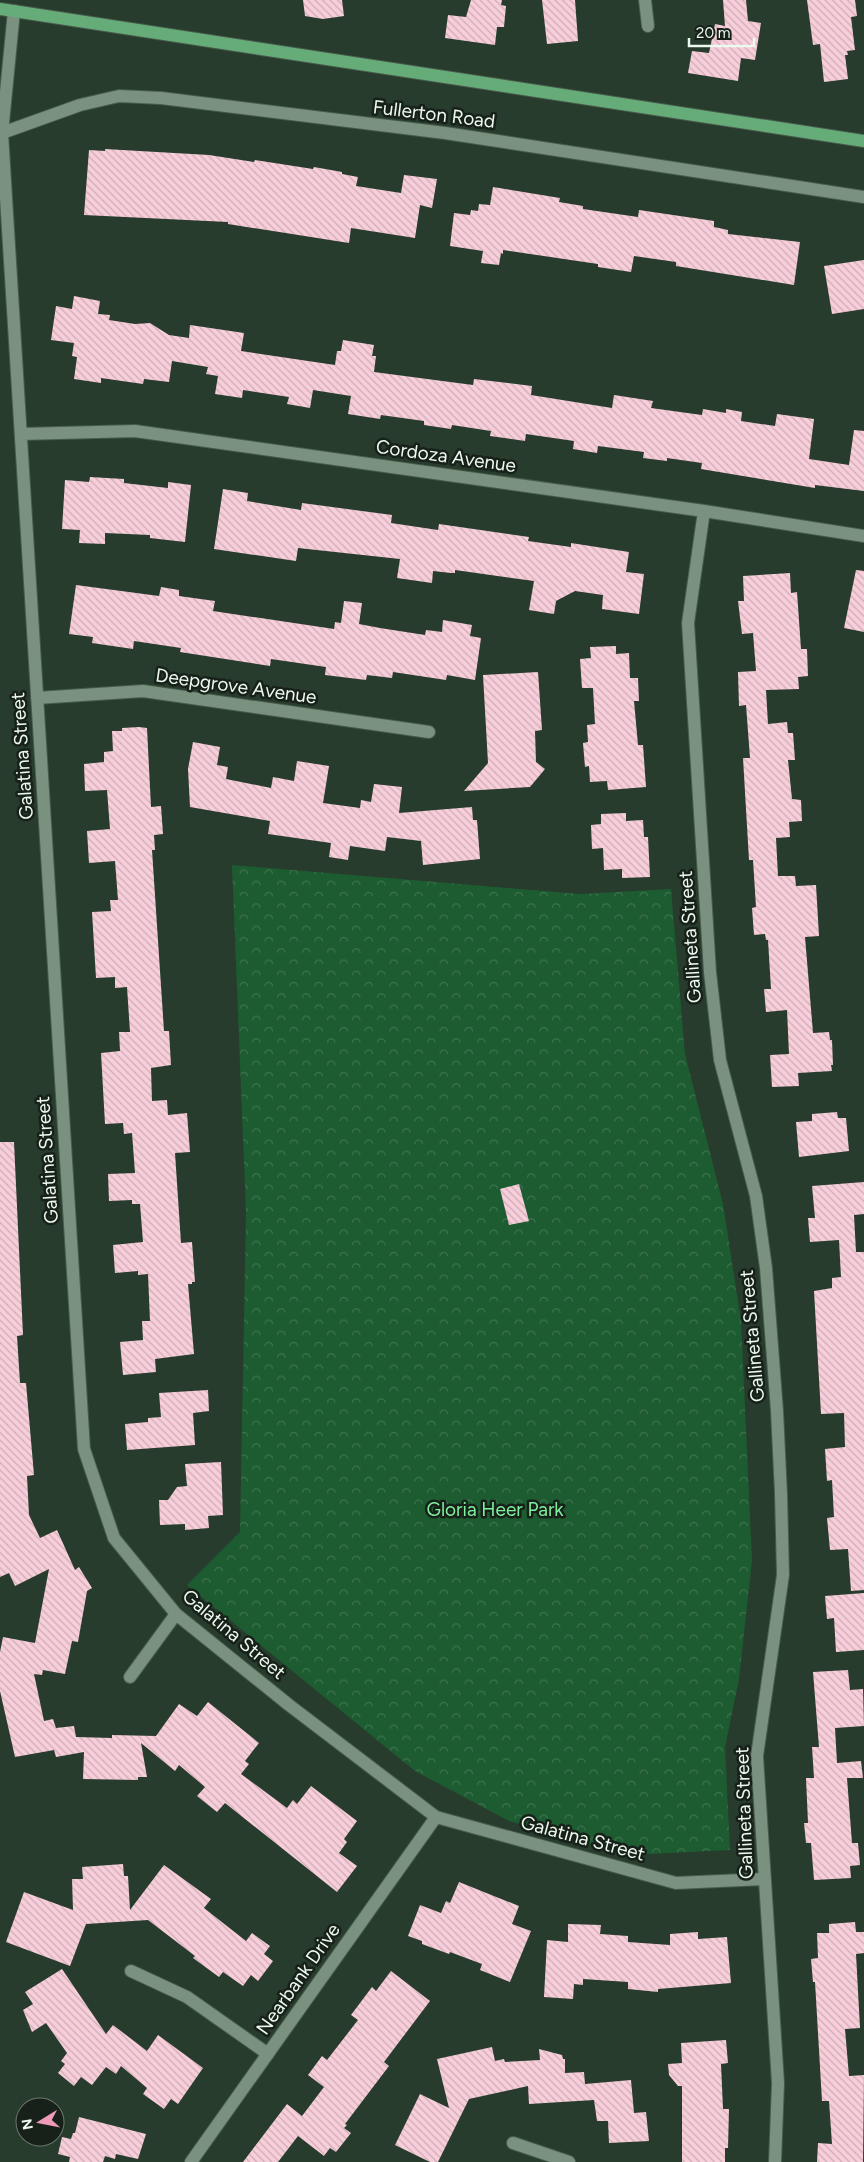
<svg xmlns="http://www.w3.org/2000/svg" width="864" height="2162" viewBox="0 0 864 2162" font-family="Figtree,sans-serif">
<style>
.park{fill:url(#park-crowns)}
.building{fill:url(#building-back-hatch)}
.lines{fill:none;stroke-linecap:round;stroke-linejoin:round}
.minor-casing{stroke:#485b4d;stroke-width:14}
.primary-casing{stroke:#485b4d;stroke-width:14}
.minor{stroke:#79917e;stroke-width:12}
.primary{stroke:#66ac79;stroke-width:12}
.labels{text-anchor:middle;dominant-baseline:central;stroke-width:5;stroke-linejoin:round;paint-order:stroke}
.street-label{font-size:19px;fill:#ecf9ee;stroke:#172019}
.park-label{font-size:19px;fill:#7ff09d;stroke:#172019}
</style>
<defs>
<pattern id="park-crowns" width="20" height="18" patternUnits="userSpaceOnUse" patternTransform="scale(1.25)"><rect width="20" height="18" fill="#1d5b31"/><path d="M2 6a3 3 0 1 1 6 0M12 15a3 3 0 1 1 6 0" fill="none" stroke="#3e734f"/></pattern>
<pattern id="building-back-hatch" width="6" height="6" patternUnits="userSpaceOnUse" patternTransform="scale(1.25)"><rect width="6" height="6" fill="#f8cedb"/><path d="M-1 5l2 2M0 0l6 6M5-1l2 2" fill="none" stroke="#ccadb6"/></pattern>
</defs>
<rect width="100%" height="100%" fill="#273c2c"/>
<path class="park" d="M232,865L580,894L671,889L685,1054L723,1204L741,1321L752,1560L739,1679L725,1747L730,1850L628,1855L509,1821L415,1771L187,1585L240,1532L246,1213Z"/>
<path class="building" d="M303,0H342L344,16L323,19L305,16Z
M471,0H502L501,5L506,6L504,27H497L495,45L445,38L448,15L466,17Z
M542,0H575L578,41L547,44Z
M723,0H746L748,21L761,23L755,60L741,58L738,81L688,73L692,51L709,53L715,24L725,26Z
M807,0H855L857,16L851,17L855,50L847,51L848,55H845L848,79L824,82L820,44L813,45Z
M105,149L209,155L254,162L255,160L313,169L314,167L342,172V174L358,177L356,186L401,193L404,175L437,179L432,208L420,205L415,238L351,228L349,243L228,224V222L84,215L89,150L105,151Z
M493,187L560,198L559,202L583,206V209L638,217L639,210L714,221V227L728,230V234L800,242L794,285L676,266V262L634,256L631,272L598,267V264L503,250V254L501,253L499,265L481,263L483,251L450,246L454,213L470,215L471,210L478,211L479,204L490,205Z
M864,260V309L832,314L824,266Z
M74,296L100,301L98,314L110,315L109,320L135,324L150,323L169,335L189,338L190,325L244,333L241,351L335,365L337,351H341L343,340L374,345L372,356H376L374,372L473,385L474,379L532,386L531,395L612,408L614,395L653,401L651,408L702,415L703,409L726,413V409L742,412L741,421L775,426L777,414L814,419L809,459L849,465L854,430L864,431V491L815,485V488L701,469L702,463L667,458V461L643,458L644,452L598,446L597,453L573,449L574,441L526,434L525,441L490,436L491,431L452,425L451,429L424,425V421L381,415L380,419L348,414L351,396L313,390L310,408L287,404L289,397L243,390L242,398L215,394L218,376L206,374L208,367L172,361L169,382L144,379L143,384L101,378V383L74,379L77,357L72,356L74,343L51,340L56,306L72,309Z
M90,477L124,479V483L168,488V482L191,485L185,542L150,538V535L105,533V544L79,543L80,530L62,529L65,480L89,482Z
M223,489L248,493L247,501L301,510L302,503L392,515L391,523L438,530L439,524L529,537L528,541L571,547V543L629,552L626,572L644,574L639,614L602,609L603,595L575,591L556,601L554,614L529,610L534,581L455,570V573H451L433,571L432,583L397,578L400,559L298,548L296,561L214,549Z
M856,570L864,571V632L844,628Z
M790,573L791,593L797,592L801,649H807L808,676L798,677L799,689L766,690L768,724L787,722L788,733H793L795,760H788L792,799L801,800L802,821L789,822L790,837L776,838L778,876H795L796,886L816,885L819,936L805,937L813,1033L829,1032L830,1040H832L833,1065H831L832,1071L798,1073L799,1086L772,1087L770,1055L789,1054L787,1010L766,1012L764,989H771L768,940H766L765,934L754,935L752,908L756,907L753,860H749L743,758H750L746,705L739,706L738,672L756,671L753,633L742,634L738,601H744L743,576Z
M76,585L159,596L161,587L179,590V596L215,601L213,611L334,629L335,622L341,623L344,601L362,603L359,624L380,628L425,635L426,630L442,632L443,620L472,625L470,636L481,638L475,680L447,675L446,680L393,672L392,678L367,675L366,680L325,675L326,667L271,659L270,666L180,652L181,648L134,641L133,649L92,643L93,637L69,634Z
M616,646V654L629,653L630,678H638L639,701H634L638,745H643L646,787L608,790L607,781L590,782L589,766L585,767L583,743L588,742L587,725L595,724L593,688H582L580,659L591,658L590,647Z
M538,672L542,730L535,731L536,762L545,769L530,787L464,791L488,763L483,675Z
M139,727L147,728L151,807L161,806L163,834L154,835L155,850H152L164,1031H169L171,1065L151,1068L152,1101L167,1100L168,1115L187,1113L190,1152L175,1153L181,1243L192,1242L195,1282H192V1284H188L194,1354L155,1359L156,1372L123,1375L120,1342L143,1340L142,1321H150L148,1274L138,1275V1271L115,1273L113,1245L143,1242L140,1204H132V1200L109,1201L108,1174L135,1173L132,1133L124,1134L123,1123L105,1124L101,1053L120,1051L119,1032H130L127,987L115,988V977L96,978L92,912L111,911L110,900H118L115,861L89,863L87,831L110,829L107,790L85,791L84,764L104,762V752L113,751L112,731H122V728Z
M193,742L220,747L217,765L228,767L226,779L271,788L273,777L294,781L297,761L329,766L323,803L360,808L361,800L371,802L374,784L402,787L399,813L472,807L473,820H477L480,859L423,865L421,841L387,837L385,851L350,846L348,860L329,857L331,843L268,834L270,821L190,807L188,769Z
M626,813V821L643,820L644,837H648L650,877L622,878V869L604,870L603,848L592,849L591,825L601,824V814Z
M837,1112L838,1118H846L849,1151L799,1157L796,1122L812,1121V1114Z
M0,1142H14L23,1335L17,1336L20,1383H26L34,1475L27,1476L29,1515L40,1538L57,1530L75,1570L79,1567L92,1588L87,1591L78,1642L72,1641L65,1674L43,1670L42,1675L34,1674L44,1721L53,1719L56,1728L74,1726L76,1737L112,1738V1735L156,1736L179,1704L197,1716L208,1702L259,1743L245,1761L249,1764L241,1774L287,1808L293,1800L297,1804L311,1786L357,1821L344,1839L347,1842L339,1853L357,1866L337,1892L225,1803L217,1812L197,1796L205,1787L179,1765L175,1771L141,1743L147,1777H138V1780L83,1779L84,1752L56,1757L54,1750L15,1757L0,1691V1652L3,1637L35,1643L49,1569L15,1586L9,1573L0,1577Z
M864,1182V1214L854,1215L856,1252H864V1590L851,1591L848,1549L830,1550L827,1518L834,1517L832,1480L827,1481L825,1449L845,1447L844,1413L821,1414L814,1291L832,1288V1278L841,1277L839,1240L810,1242L808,1218H815L812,1186Z
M519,1184L529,1221L509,1225L500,1189Z
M208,1390L209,1411L193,1413L195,1445L127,1450L125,1424L148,1422V1418L161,1417L159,1393Z
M221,1462L223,1515L208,1516L209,1528L185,1530V1524L160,1525L159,1500H168L177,1487L187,1486L185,1464Z
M864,1593V1650L836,1652L834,1618L827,1619L825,1596Z
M848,1670L850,1690L863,1689L864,1726L835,1728L837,1763L861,1761L863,1778H847L852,1843H858L860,1865L850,1866L851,1878L814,1880L811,1843H806L804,1823H808L806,1778H814L812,1747H819L813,1672Z
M123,1864L124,1876H128L130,1910L164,1865L211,1899L204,1908L246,1941L252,1933L270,1946L264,1954L273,1961L258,1981L251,1975L243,1986L223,1972L219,1977L193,1958L195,1956L148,1920L86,1924L70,1966L6,1942L24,1892L73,1910L72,1879H83L82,1867Z
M459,1882L519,1906L512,1924L531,1931L510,1982L480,1970L482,1964L450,1952L449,1954L422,1944V1941L408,1936L420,1905L441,1913L446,1901L450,1903Z
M855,1922L856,1932H864V1953L856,1954L860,2028L845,2029L849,2076L864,2075L863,2162H817L818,2143L832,2144L829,2101H822L815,1982H813L811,1959L818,1958L817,1933H829V1924Z
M568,1924L601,1925L600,1934L628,1936V1942L670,1945V1934L698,1932V1939L727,1937L731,1983L658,1989V1992L628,1989V1982L583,1979V1985L574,1984L573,1999L544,1997L547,1940L568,1942Z
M62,1969L106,2034L113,2025L147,2051L158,2035L203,2068L178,2104L171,2099L164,2109L143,2094L147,2088L121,2066L116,2074L106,2067L92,2085L81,2077L74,2086L58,2073L65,2064L61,2061L67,2053L46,2023L32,2032L23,2010L33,2004L25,1992Z
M391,1971L430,2001L384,2062L389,2066L345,2124L347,2125L344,2128L351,2133L336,2152L330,2148L324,2156L298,2136L278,2162H243L287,2104L302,2116L324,2087L308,2075L322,2056L327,2060L358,2020L351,2015L372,1987L376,1991Z
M726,2040L728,2063L721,2064L723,2109H729L728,2148H725V2162H682V2086H678L669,2075L668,2064L682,2063L681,2043Z
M492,2047L495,2061L504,2059L505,2062L540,2060L539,2049L562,2055L563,2059H565V2073L584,2072L585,2084L631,2080L634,2113L646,2112L649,2141L609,2143L608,2121H597L594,2100L529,2104L528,2086L469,2099L438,2162H430L395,2145L420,2094L449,2108L437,2059Z
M79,2117L146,2134L138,2159L116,2154L115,2159L105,2156L103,2162H69L70,2157L58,2154L62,2137L71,2139L73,2133H75Z"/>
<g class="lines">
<g class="minor-casing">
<path id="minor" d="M645,0L648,26
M14,11L2,133L84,1449L114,1538L176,1614L289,1705L436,1817L676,1883L765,1879
M2,133L80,105L119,96L161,98L445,133L864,197
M21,434L135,431L704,511L864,536
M704,511L688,623L710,972L720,1060L756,1196L766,1268L777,1411L781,1494L783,1575L757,1756L778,2083L775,2162
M37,698L143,691L429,732
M130,1677L176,1614
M131,1971L187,1997L268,2054
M513,2143L569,2162
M191,2162L436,1817"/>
</g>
<g class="primary-casing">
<path id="primary" d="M0,9L864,141"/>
</g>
<use href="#minor" class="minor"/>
<use href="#primary" class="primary"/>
</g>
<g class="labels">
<g class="street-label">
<text transform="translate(434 114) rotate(7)">Fullerton Road</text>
<text transform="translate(446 456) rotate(8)">Cordoza Avenue</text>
<text transform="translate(236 686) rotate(8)">Deepgrove Avenue</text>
<text transform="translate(22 756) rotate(-94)">Galatina Street</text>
<text transform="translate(690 937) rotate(-94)">Gallineta Street</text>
<text transform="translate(47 1160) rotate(-94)">Galatina Street</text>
<text transform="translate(752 1336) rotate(-95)">Gallineta Street</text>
<text transform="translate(234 1634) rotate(40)">Galatina Street</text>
<text transform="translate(744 1813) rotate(-92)">Gallineta Street</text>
<text transform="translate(583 1838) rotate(15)">Galatina Street</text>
<text transform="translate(298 1979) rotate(-55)">Nearbank Drive</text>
</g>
<g class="park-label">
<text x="495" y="1509">Gloria Heer Park</text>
</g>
</g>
<g transform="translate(40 2122) rotate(260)"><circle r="24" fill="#172019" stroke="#6c776e"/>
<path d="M0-4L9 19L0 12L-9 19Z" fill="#ef9ab8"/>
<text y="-8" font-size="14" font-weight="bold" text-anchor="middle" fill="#ecf9ee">N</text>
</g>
<path d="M689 38v8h65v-8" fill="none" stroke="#ecf9ee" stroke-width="2.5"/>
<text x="696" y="38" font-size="15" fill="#ecf9ee" stroke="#172019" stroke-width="4" paint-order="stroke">20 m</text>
</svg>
